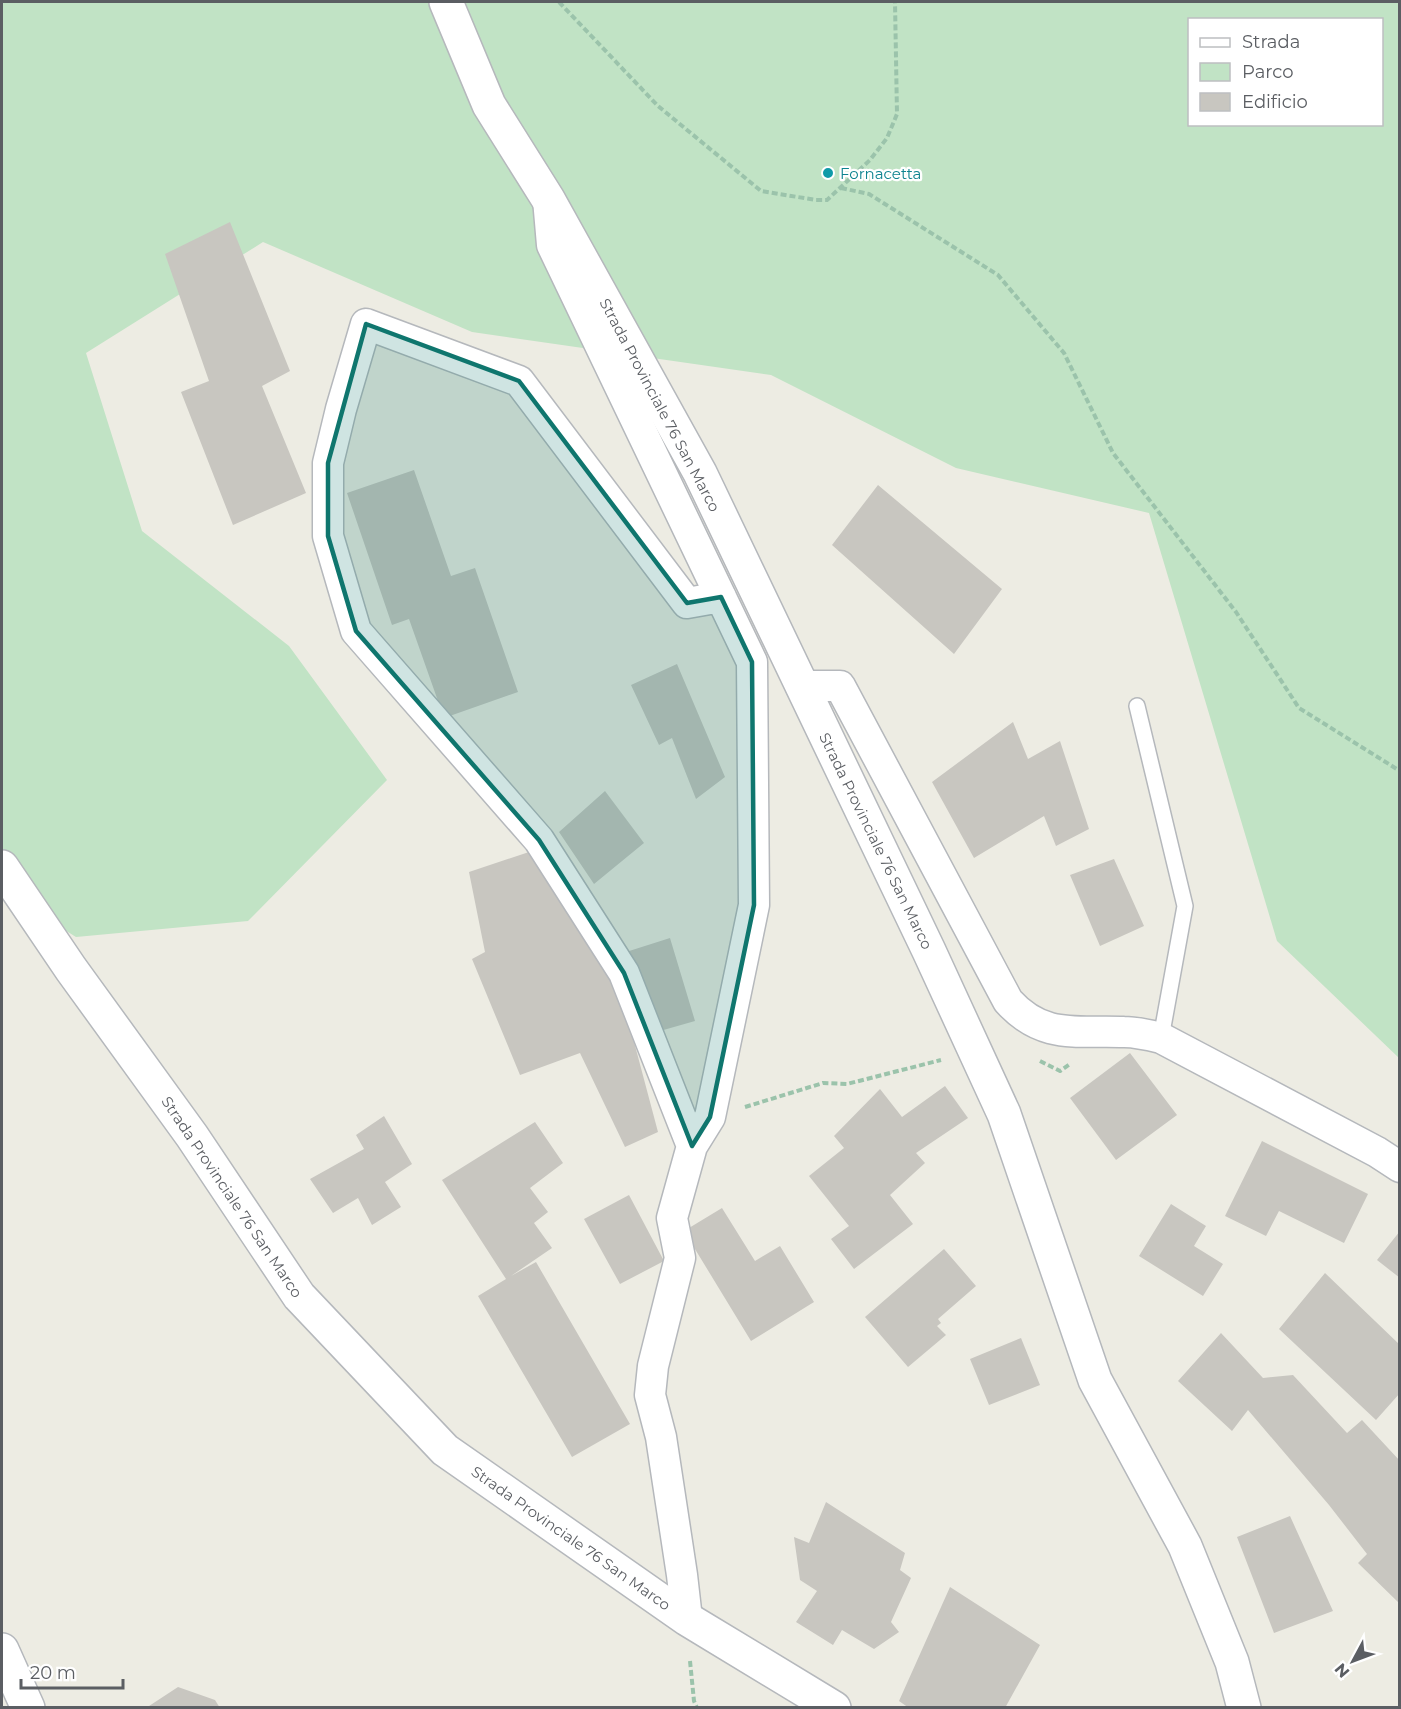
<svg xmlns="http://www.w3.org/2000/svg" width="1401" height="1709" viewBox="0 0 1401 1709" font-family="Montserrat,sans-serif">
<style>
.green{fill:#c1e3c5;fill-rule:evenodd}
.building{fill:#c8c6c0}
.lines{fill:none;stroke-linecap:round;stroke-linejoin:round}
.service-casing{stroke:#b5b8bc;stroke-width:18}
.minor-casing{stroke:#b5b8bc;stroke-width:33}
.tertiary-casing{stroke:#b5b8bc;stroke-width:36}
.path{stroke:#9bc3ab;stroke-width:4;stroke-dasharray:6 3;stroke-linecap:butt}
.service{stroke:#fff;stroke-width:15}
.minor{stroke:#fff;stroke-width:30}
.tertiary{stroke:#fff;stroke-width:33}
.marked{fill:#0f766e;fill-opacity:0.2;stroke:#0f766e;stroke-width:4.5;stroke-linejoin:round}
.culture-dot{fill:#0f9aa8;stroke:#fff;stroke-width:2}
.labels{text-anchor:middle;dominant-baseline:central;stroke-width:4.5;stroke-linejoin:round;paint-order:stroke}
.culture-label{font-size:15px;fill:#0d838f;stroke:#fff;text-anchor:start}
.street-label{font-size:15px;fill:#5b5e63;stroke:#fff}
</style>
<rect width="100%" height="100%" fill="#edece3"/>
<path class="green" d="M2,2H1399V1058L1277,941L1149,513L956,468L771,375L472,332L263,242L86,353L142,531L289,646L387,780L248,921L76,937L2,891ZM1190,20H1382V124H1190Z"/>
<path class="building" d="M230,222L290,371L262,386L306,493L233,525L181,392L209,381L165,254Z
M414,470L451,576L475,568L518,692L444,718L409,619L392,625L347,493Z
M878,485L1002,589L954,654L832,545Z
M677,664L725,777L696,799L672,738L659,745L631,685Z
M1013,722L1028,759L1060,741L1089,829L1056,846L1044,816L974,858L932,782Z
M605,791L644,843L594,884L559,832Z
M535,850L602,960L633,1038L658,1132L625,1147L580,1053L520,1075L472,959L485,952L469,872Z
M1114,859L1144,926L1100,946L1070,875Z
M670,938L695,1021L660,1031L626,952Z
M1130,1053L1177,1115L1116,1160L1070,1098Z
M945,1086L968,1118L916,1153L925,1163L890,1195L913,1224L854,1269L831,1239L849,1226L809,1176L844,1148L834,1136L880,1089L902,1117Z
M384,1116L412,1164L385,1182L401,1207L372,1225L358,1198L333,1213L310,1179L364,1149L356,1135Z
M535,1122L563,1163L530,1188L548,1212L534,1223L552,1248L511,1276L536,1262L630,1424L572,1457L478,1296L506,1279L442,1180Z
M1262,1141L1368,1194L1344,1243L1279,1211L1266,1236L1225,1216Z
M629,1195L664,1261L620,1284L584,1219Z
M1171,1204L1206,1226L1194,1246L1223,1264L1203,1296L1139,1256Z
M722,1208L755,1261L780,1246L814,1302L751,1341L684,1231Z
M1400,1231V1278L1377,1260Z
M944,1249L976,1286L938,1319L941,1323L937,1326L946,1335L908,1367L865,1317Z
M1325,1273L1400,1345V1393L1376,1420L1279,1329Z
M1221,1333L1263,1378L1293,1375L1347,1433L1362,1420L1400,1461V1604L1358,1563L1367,1554L1329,1505L1248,1410L1232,1431L1178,1381Z
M1021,1338L1040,1385L989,1405L970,1359Z
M826,1502L905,1553L900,1570L911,1578L891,1622L899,1632L874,1649L842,1630L833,1645L796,1622L817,1591L800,1580L794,1537L809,1543Z
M1290,1516L1333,1611L1274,1633L1237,1537Z
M950,1587L1040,1645L1005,1708H909L899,1701Z
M178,1687L215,1700L220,1708H146Z"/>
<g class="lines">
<g class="service-casing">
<path id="service" d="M1137,706L1185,906L1161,1038"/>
</g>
<g class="minor-casing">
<path id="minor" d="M548,199L552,245L752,662L754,905L710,1117L692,1146L672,1218L680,1258L653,1366L650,1395L661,1437L682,1575L687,1619
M801,686H840L1008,1001C1043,1040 1077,1030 1124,1032C1136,1032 1149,1035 1161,1038L1377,1152L1400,1167
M692,1146L624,973L539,840L356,631L328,536V463L341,409L366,324L519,381L687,603L721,597"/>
</g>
<g class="tertiary-casing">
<path id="tertiary" d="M446,2L489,105L548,199L700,473L929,951L1004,1114L1095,1380L1185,1546L1232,1662L1244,1708
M2,867L71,969L192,1136L299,1296L445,1450L687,1619L834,1708
M2,1650L28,1708"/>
</g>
<path class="path" d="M559,2L658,106L761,191L816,200H827L870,160L887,138L897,114L895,2
M841,188L869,194L998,275L1064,353L1113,453L1236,612L1299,708L1400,771
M1040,1061L1060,1071L1070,1064
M745,1107L823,1083L847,1084L941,1060
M690,1661L694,1701L697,1708"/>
<use href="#service" class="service"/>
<use href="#minor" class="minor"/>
<use href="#tertiary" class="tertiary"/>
</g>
<path class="marked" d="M366,324L519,381L687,603L721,597L752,662L754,905L710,1117L692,1146L624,973L539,840L356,631L328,536V463Z"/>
<circle class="culture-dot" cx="828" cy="173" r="6"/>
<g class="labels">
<g class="culture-label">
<text x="840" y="173">Fornacetta</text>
</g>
<g class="street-label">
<text transform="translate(660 405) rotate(62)">Strada Provinciale 76 San Marco</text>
<text transform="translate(876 841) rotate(64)">Strada Provinciale 76 San Marco</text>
<text transform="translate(232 1197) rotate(56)">Strada Provinciale 76 San Marco</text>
<text transform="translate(571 1538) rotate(35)">Strada Provinciale 76 San Marco</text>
</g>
</g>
<rect width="1401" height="1709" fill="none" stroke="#5b5e63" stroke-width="6"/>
<rect x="1188" y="18" width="195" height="108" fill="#ffffff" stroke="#bdbfc1" stroke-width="1.5"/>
<rect x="1200" y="38" width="30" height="9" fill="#ffffff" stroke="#bdbfc1" stroke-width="1.5"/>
<text x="1242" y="48" font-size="18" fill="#5b5e63">Strada</text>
<rect x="1200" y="63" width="30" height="18" fill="#c1e3c5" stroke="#bdbfc1" stroke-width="1.5"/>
<text x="1242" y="78" font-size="18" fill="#5b5e63">Parco</text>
<rect x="1200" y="93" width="30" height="18" fill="#c8c6c0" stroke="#bdbfc1" stroke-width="1.5"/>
<text x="1242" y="108" font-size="18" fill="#5b5e63">Edificio</text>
<g transform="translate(1353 1661) rotate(229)" stroke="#ffffff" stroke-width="4.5" paint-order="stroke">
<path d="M0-4.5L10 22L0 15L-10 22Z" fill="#5b5e63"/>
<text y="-9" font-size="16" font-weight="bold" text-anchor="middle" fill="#5b5e63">N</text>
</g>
<path d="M21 1679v9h102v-9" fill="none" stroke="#5b5e63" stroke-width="3"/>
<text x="30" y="1679" font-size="18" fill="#5b5e63" stroke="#ffffff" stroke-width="4.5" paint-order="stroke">20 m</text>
</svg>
